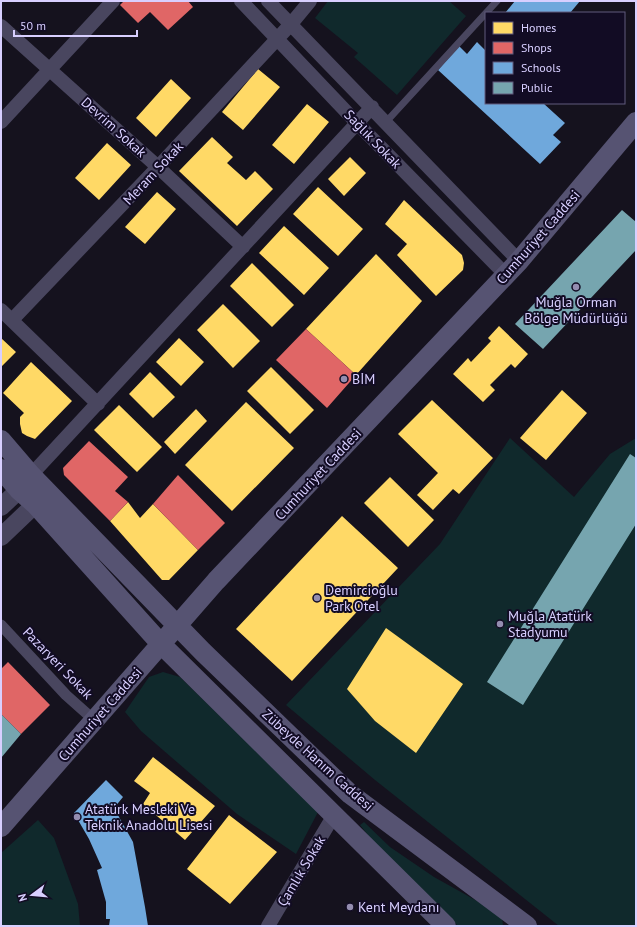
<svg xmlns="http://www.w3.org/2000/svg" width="637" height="927" viewBox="0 0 637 927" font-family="'PT Sans',sans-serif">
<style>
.green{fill:#10292c}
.homes{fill:#ffd966}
.shops{fill:#e06666}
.schools{fill:#6fa8dc}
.public{fill:#76a5af}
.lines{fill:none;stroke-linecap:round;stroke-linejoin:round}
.service{stroke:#49465f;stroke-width:7}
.pedestrian{stroke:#49465f;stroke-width:11}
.minor{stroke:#49465f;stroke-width:14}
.tertiary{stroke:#49465f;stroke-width:18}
.secondary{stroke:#565372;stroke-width:20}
.poi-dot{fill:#948db0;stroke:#120c24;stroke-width:1.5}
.labels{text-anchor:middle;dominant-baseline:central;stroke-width:4;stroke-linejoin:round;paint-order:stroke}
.street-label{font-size:14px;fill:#d8cfff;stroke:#120c24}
.poi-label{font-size:14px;fill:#d8cfff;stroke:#120c24;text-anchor:start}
</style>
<rect width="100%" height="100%" fill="#15121e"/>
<path class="green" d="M328,1H449L466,16L397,95L354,57L358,53L315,18Z
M510,438L574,497L610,454L636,438V926H559L375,780L286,705L440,544Z
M163,672L180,677L318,812L296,854L237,814L141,731L125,712L149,677Z
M38,820L54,838L78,904L80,926H1V853Z
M364,822L390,847L434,877L495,911L502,917L503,926H458L371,839L360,825Z"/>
<path class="homes" d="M258,69L280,87L243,130L222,112Z
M171,79L191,98L156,137L136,118Z
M307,104L329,122L294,164L272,145Z
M212,137L233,157L227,163L246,180L255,171L273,189L237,226L179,171Z
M107,143L131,165L99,200L75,178Z
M350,157L366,173L344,196L328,179Z
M318,187L363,229L338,256L293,214Z
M157,192L176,209L145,244L125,227Z
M404,200L462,255L464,263L463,270L436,296L397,255L407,244L385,224Z
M284,226L329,268L304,295L259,253Z
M376,254L422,301L356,375L306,329Z
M252,263L294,305L272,327L230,286Z
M223,304L260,341L233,368L197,330Z
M499,326L528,354L515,368L511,364L490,385L495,390L483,402L453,374L468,358L471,362L491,341L488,338Z
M1,338L16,352L1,367Z
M179,338L204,362L181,386L156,362Z
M31,362L72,401L35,439L27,436L22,433L20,424V417L24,413L3,393Z
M271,367L314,410L290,434L247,391Z
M150,372L175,397L153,418L129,394Z
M562,390L587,413L546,460L520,438Z
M432,400L493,458L459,494L453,489L433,510L417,495L438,473L398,434Z
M246,402L294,448L232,511L185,465Z
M119,405L162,447L137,472L94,430Z
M196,409L207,421L175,454L164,442Z
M390,477L434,520L408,547L364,503Z
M128,502L140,518L153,504L198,550L169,580H162L110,521Z
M342,516L398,568L292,681L236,629Z
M386,628L463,684L416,753L375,721L347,689Z
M153,757L215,806L185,840L143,804L150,793L134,781Z
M229,815L277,852L230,904L187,869Z"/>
<path class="shops" d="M124,1H188L193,7L168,30L150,12L138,23L120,5Z
M306,329L356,375L327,408L276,360Z
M89,441L128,477L115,491L128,502L110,521L64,475L63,468Z
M178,475L225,523L198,550L153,504Z
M8,662L50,705L21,734L1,714V669Z"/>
<path class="schools" d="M515,1H580L570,13H505Z
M477,42L486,51V103H543L565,123L553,135L561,142L540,164L438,70L459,46L467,54Z
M106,780L123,797L114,808L133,842L145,907L148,926H109L110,919H106V902L97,870L102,868L89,839L74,813Z"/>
<path class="public" d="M622,210L636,222V250L543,349L515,324Z
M630,454L636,458V524L523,705L487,682Z
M1,714L21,734L1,758Z"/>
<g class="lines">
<path class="service" d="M386,122L497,1"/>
<path class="pedestrian" d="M1,625L66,695L94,720"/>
<path class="minor" d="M241,1L357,123L506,275
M268,1L519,261
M1,26L158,167L243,247
M1,122L113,1
M1,310L98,404
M12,320L158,167L291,24L310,1
M31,475L372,107
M268,926L334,815"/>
<path class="tertiary" d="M1,507L19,490L28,479
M1,537L45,495"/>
<path class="secondary" d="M1,440L31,475L203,652L350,794L527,926
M1,469L19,490L36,505L161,644L446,926
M1,827L216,581L519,261L636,122"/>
</g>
<g class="poi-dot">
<circle cx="576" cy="287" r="4"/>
<circle cx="344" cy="379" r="4"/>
<circle cx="317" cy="598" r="4"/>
<circle cx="500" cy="624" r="4"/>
<circle cx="77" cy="817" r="4"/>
<circle cx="350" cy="907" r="4"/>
</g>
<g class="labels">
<g class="street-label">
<text transform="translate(114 127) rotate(42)">Devrim Sokak</text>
<text transform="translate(373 139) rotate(46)">Sağlık Sokak</text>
<text transform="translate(153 173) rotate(-47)">Meram Sokak</text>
<text transform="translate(538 237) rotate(-49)">Cumhuriyet Caddesi</text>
<text transform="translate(318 474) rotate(-47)">Cumhuriyet Caddesi</text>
<text transform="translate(58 663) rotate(46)">Pazaryeri Sokak</text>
<text transform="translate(100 714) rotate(-49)">Cumhuriyet Caddesi</text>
<text transform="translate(318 760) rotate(42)">Zübeyde Hanım Caddesi</text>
<text transform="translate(301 871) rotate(-59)">Çamlık Sokak</text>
</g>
<g class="poi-label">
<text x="576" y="302" text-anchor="middle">Muğla Orman<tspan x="576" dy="16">Bölge Müdürlüğü</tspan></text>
<text x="352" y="379">BİM</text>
<text x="325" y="590">Demircioğlu<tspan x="325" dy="16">Park Otel</tspan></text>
<text x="508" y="616">Muğla Atatürk<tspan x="508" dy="16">Stadyumu</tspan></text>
<text x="85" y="809">Atatürk Mesleki Ve<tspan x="85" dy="16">Teknik Anadolu Lisesi</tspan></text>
<text x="358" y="907">Kent Meydanı</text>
</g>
</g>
<rect width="637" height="927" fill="none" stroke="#d8cfff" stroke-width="4"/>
<rect x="485" y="12" width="140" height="92" fill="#120c24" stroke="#615a7c"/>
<rect x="493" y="22" width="20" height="12" fill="#ffd966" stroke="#615a7c"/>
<text x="521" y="32" font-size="12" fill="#d8cfff">Homes</text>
<rect x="493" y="42" width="20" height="12" fill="#e06666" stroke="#615a7c"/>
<text x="521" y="52" font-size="12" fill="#d8cfff">Shops</text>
<rect x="493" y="62" width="20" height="12" fill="#6fa8dc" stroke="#615a7c"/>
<text x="521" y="72" font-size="12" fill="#d8cfff">Schools</text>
<rect x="493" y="82" width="20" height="12" fill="#76a5af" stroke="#615a7c"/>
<text x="521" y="92" font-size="12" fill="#d8cfff">Public</text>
<g transform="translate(32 895) rotate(254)" stroke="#120c24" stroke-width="3" paint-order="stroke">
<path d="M0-3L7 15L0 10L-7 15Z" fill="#d8cfff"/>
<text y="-6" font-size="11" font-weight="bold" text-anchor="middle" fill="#d8cfff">N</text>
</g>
<path d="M14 30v6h123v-6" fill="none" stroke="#d8cfff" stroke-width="2"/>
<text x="20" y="30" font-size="12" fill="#d8cfff" stroke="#120c24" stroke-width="3" paint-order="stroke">50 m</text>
</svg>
